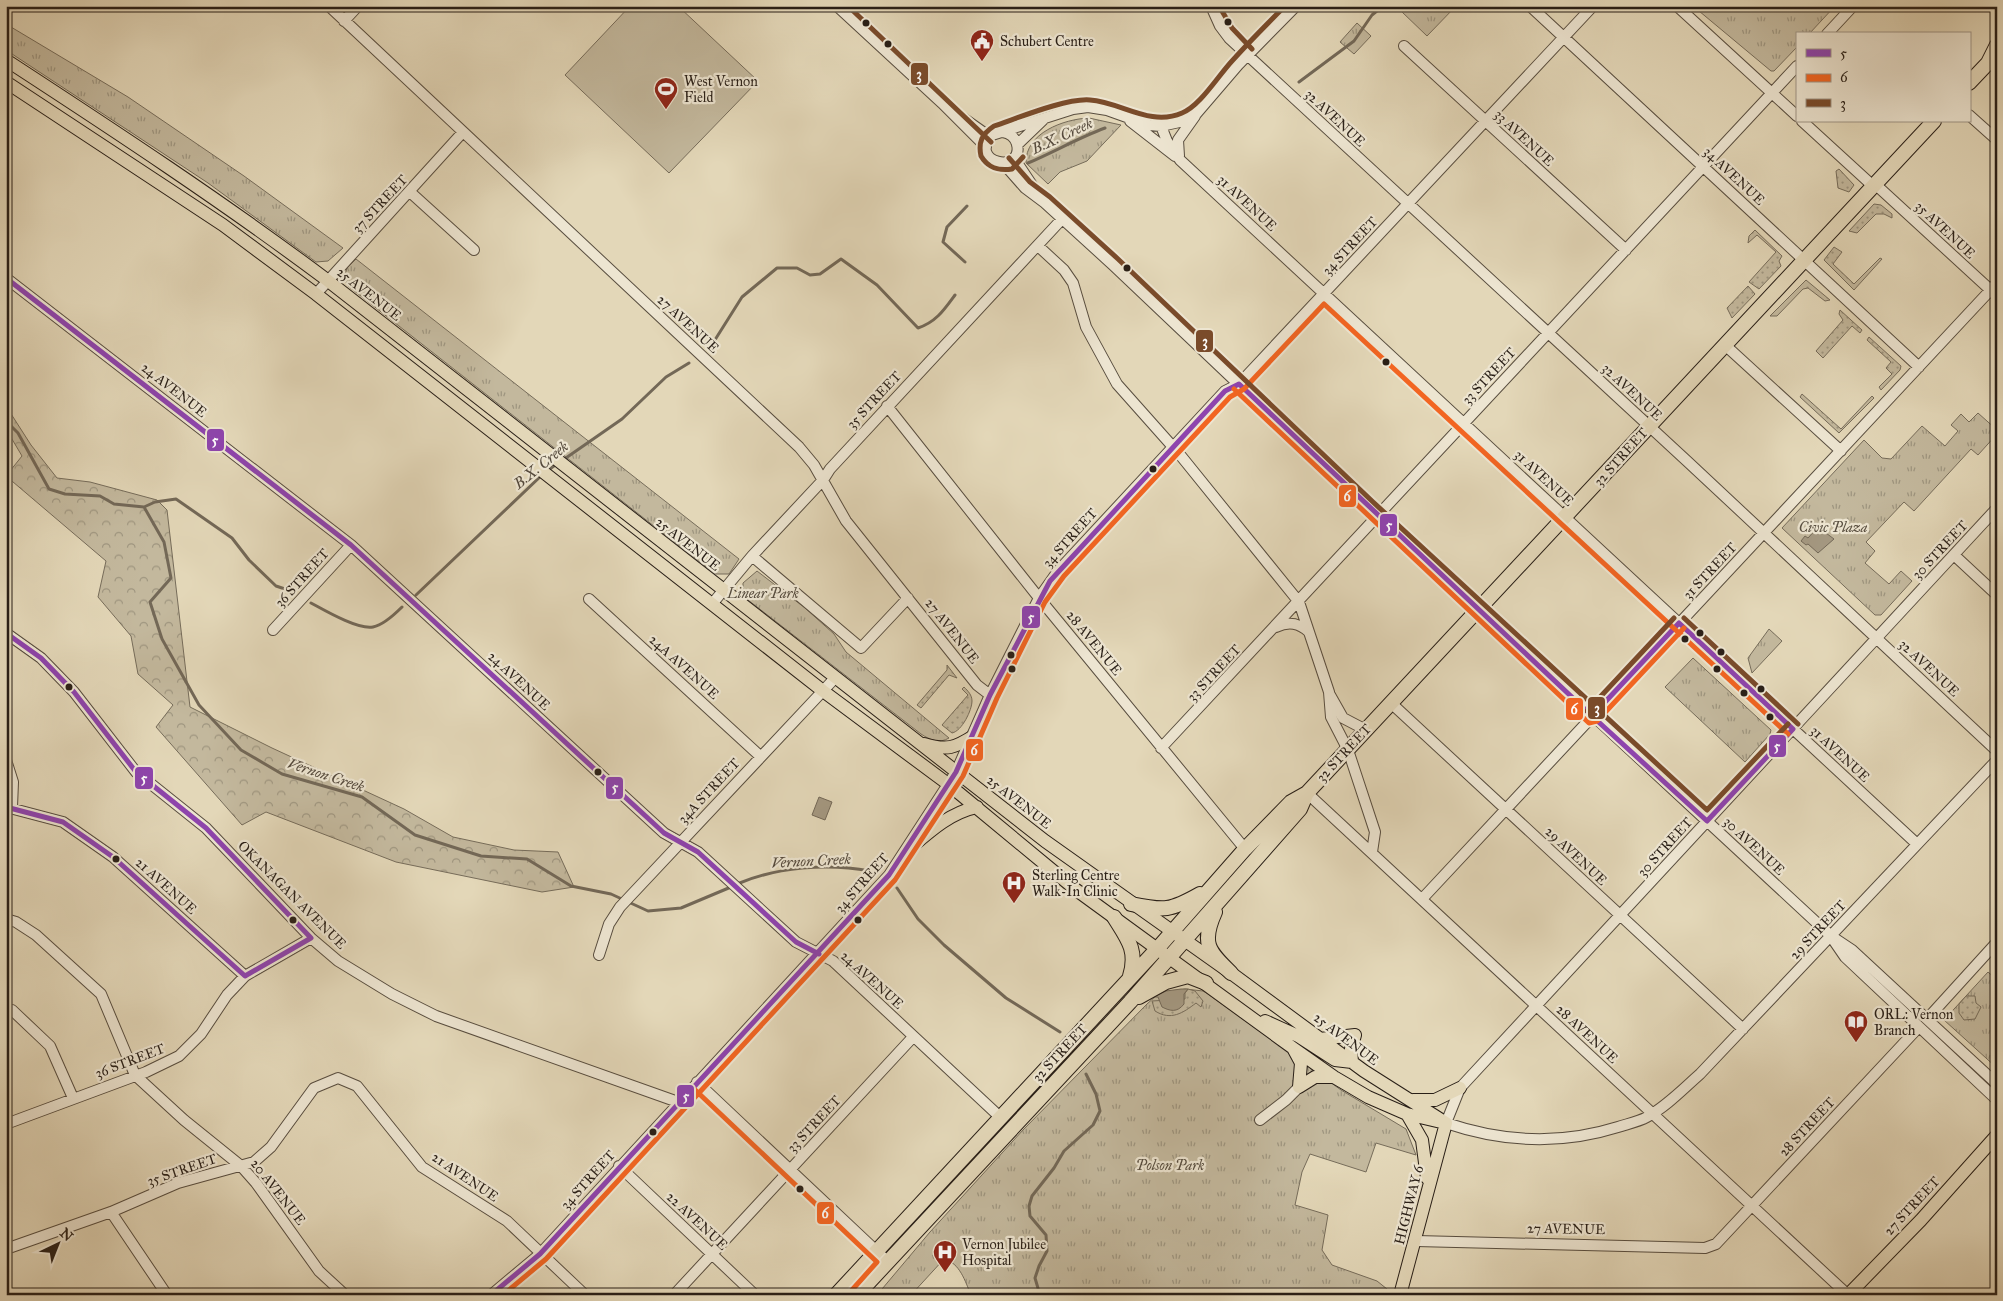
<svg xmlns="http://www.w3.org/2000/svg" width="2003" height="1301" viewBox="0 0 2003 1301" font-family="'IM FELL Great Primer',serif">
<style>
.grass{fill:#c3b89d;stroke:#766c5a}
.forest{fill:url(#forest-crowns);stroke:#766c5a}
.park{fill:url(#park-tufts);stroke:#766c5a}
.garden{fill:url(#garden-dots);stroke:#766c5a}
.water{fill:#a49881;stroke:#736857}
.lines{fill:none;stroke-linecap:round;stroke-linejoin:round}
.stream{stroke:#736857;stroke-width:3}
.minor-casing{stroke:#584d3f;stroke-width:12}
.major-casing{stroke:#291f17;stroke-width:14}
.highway-casing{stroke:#291f17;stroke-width:16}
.minor{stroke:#ede5d1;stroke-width:10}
.major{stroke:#e3d7b8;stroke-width:12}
.highway{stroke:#e3d7b8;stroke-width:14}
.bus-1-casing{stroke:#ede5d1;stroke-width:9}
.bus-2-casing{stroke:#ede5d1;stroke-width:9}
.bus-3-casing{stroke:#ede5d1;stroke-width:9}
.bus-1{stroke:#8e44ad;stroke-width:5}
.bus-2{stroke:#f26522;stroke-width:5}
.bus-3{stroke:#7a4b2a;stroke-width:5}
.bus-dot{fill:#291f17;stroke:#ede5d1;stroke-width:2}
.labels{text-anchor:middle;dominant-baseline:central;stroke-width:4.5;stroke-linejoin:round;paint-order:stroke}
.poi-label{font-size:14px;fill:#291f17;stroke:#ede5d1;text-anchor:start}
.street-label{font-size:14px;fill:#291f17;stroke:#ede5d1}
.park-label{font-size:14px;font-style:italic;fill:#574d3f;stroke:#ede5d1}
.water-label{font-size:15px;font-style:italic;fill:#54493c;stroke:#ede5d1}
.line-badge{stroke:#ede5d1;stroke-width:2}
.badge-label{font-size:14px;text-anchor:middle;font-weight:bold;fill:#fff}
</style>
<defs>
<pattern id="forest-crowns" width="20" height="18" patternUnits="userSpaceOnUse" patternTransform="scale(1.25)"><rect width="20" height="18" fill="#c3b89d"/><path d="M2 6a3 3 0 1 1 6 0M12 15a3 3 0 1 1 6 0" fill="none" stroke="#9e957f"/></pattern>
<pattern id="park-tufts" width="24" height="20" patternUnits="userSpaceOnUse" patternTransform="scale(1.25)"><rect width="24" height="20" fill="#c3b89d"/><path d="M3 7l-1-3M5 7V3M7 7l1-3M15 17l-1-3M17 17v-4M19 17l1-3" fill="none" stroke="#9e957f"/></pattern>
<pattern id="garden-dots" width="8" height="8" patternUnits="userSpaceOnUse" patternTransform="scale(1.25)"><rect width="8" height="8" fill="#c3b89d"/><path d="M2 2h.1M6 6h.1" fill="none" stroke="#9e957f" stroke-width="1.8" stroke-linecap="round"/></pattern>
</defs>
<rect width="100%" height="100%" fill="#e3d7b8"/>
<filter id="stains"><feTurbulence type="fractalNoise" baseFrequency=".004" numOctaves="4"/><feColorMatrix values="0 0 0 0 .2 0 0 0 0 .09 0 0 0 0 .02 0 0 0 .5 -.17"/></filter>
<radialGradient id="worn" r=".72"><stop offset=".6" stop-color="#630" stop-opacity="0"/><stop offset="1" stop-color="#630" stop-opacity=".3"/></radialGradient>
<path class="grass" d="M630,6H678L758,81L669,173L565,75Z"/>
<path class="forest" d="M6,406L31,445L57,478L90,482L157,500L167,510L190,707L272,748L404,809L453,837L514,850L558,852L574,887L542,892L396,862L266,812L242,825L156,727L173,705L138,674L131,636L98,597L106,561L6,476L22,456L6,429Z"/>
<path class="park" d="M1406,6H1456L1427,36L1401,11Z
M1693,6H1835L1809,34H1797V47L1774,71H1771Z
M1357,23L1371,36L1354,54L1340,42Z
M6,24L128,97L244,176L343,248L328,261L316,262L208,183L6,50Z
M1089,118L1121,125L1087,161L1060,172L1048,184L1026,163C1025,133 1064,119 1089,118Z
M356,259L739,559L729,574H715L348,286L344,278L347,268Z
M1978,413L1997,430V434L1978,455L1971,449L1914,511L1904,502L1866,542L1875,551L1865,563L1889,584L1901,571L1912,581L1881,615H1875L1782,528L1864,440L1882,458L1891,459L1922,426L1945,446L1958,431L1951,425L1961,414L1969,422Z
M757,571L805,608L834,634L846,652L949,738C939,744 930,740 921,734L748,600L743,591V583Z
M1769,629L1782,641L1752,673L1748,658Z
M1693,658L1771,730L1770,734L1745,762L1665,687Z
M1988,972L1997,980V1068L1944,1020Z
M1185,989L1203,991L1208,994L1341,1090L1406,1129L1416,1155L1376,1143L1366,1172L1310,1154L1302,1172L1295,1205L1328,1215L1322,1250L1332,1265L1377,1281L1387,1289L1386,1295H971C965,1281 960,1263 944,1259L911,1295H877L930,1232L1023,1130L1147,1004L1157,995Z"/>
<path class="garden" d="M1839,169L1854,185L1849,192L1838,188L1836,171Z
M1874,204L1881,205L1892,214V218L1884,214H1876L1857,233L1849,231Z
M1755,230L1782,256L1779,261L1781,266L1759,289L1749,282L1776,252L1757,235L1748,243L1749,236Z
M1834,247L1842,252L1833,264L1854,284L1880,258L1882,259L1854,290L1824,260Z
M1806,280L1830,300L1825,301L1808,288L1803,289L1777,316H1770Z
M1748,286L1755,294L1732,318L1727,308Z
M1840,310L1862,330L1860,333L1852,326L1823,358L1816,351L1843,320L1839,314Z
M1869,337L1901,366L1900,370L1881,390L1879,387L1892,374L1886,368L1891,362L1867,340Z
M1802,394L1841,429L1872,396L1874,398L1839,433L1800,397Z
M947,665L957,678L949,675L921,708L917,705L947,670Z
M964,687C968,691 972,695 972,701C972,710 962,731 952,733L942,725L968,695L962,689Z
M1188,989L1195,991L1203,1001L1201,1007L1196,1003C1183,1013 1171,1021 1155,1011L1152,1001L1185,999V993Z
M1966,996H1975L1976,1003L1981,1007L1975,1019L1964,1020L1959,1013V1004Z"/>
<path class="water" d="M1818,527L1834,539L1818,553L1808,544L1806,545L1801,541L1805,536L1808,538Z
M819,797L832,802L825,820L812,815Z
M1181,989H1188L1184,994V1004C1177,1013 1170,1011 1162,1007L1158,997H1153L1166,991Z"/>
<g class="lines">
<path class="stream" d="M1299,82L1354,41L1372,15L1383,6
M1028,163C1054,152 1078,138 1105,128
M965,262L943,242L947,227L967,206
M713,343L742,297L777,268H797L810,275L820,274L841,259L877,285L918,328C936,322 944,310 955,295
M6,421L18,433L49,489L65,494L100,496L114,504L144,507
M563,460L622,419L666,377L689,363
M547,471L558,463
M144,507L164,542L171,578L150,602L162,639L199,705L241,750L282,774L362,797L415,835L481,856L527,859L571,886L611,894L648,911L681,908L731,887
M144,507L155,502L176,499L232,538L249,560L276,586L294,592
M416,595L542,475
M311,603C324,610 358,630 373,627C383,625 395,614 402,607
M737,884C777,867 827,863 870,871
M897,888L918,919L944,945L1006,998L1060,1032
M1040,1295L1035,1278L1039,1266L1047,1251L1046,1235L1030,1216L1029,1206L1032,1196L1054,1168L1064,1151L1093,1125L1100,1111L1096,1094L1086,1074"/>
<g class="minor-casing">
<path id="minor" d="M329,6L799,447L814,465L846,521L977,685L990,695
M837,6L942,103L986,147
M1211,6L1220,26L1229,38L1688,462L1997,751
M1530,6L1919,367
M1677,6L1797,116
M344,21L358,6
M1827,34L1853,6
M1404,46L1626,250
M1969,115L1997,140
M963,118L990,137
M1130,121L1175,156
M1802,121L1873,186
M1161,126L1167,141L1180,160L1917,844
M1003,132C1009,133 1015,137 1017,144C1024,175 967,163 992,135L1073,109L1088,107L1107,110L1149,125L1161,126L1184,121L1196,114L1238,65L1296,6
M1017,145L1043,120
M1179,156L1178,140L1195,116
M1014,158L1038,194
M1003,163L1025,188L1045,203L1113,265L1368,507L1831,936L1852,950L1997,1084
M1875,184L1997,296
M410,192L474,250
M1038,246L1064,270L1073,283L1086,327L1117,384L1181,456L1299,602L1329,692L1331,717L1348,750L1375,832L1372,852
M6,278L351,545L664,833L698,852L796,942L833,961L1000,1117
M316,294L463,132
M1725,345L1841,451
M887,406L1039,598L1245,849
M1997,508L1460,1088L1446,1123C1502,1142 1561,1145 1618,1127C1627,1124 1638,1122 1647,1117C1667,1106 1683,1089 1700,1074L1997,760
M1954,555L1997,595
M752,556L861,648L908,598
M589,599L760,756
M712,604L752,556L823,480L830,469L1062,219
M1276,627C1289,621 1299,623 1309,632
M273,630L351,545
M6,633L41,658L74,692L136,772L206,828L311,938L338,961L392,994L436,1016L678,1102
M1330,695L1343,718L1366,730
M1391,703L1743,1029
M1161,748L1797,66
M6,760L13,782L12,807
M1307,793L1848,1295
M6,807L63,822L113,857L245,976
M1422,899L1997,283
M6,919L16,922L36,935L101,994L135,1075L184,1120L241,1166L256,1183L319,1271L345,1295
M1834,941L1845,957L1997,1100
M599,955L609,924L620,907L835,678
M12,1010L50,1046L73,1098
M1927,1019L1997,942
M697,1082L888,1262
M1260,1120L1286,1100L1299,1087
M6,1124L146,1072L179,1056L201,1034L227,995L245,976L311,938
M619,1166L755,1295
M111,1212L167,1295
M1416,1241L1705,1248L1716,1244L1918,1028
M6,1249L111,1212L178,1183L254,1162L271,1147L314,1088L338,1078L357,1086L422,1167L507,1221L585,1295
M491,1295L540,1254L889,875L956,772L990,695L1039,598L1058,571L1225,391L1239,384L1593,6
M674,1295L913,1037"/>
</g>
<g class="major-casing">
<path id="major" d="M6,60C115,131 223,202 327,280L1045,841L1231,973L1364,1071L1446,1123
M6,82L223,225L316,294L823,691L948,784L1075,889L1293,1048L1334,1077L1368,1097L1407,1114L1441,1122
M924,744C947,751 955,748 975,735
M907,851C929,832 949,813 977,807
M1265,1021L1298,1036L1335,1060L1352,1062L1351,1049L1355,1035L1320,1039
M1294,1050L1301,1063L1299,1087
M1299,1087L1315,1077H1333
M1413,1100H1435L1460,1088
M1407,1114L1422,1140L1427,1178
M1400,1295L1446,1123
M1848,1295L1921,1220L1997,1135"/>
</g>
<g class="highway-casing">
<path id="highway" d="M1988,63L1997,45
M1969,83L1988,63L1997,58
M1131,904C1165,911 1170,911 1200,894
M1215,912C1201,943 1208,951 1231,973
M1114,917C1127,938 1138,950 1130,976
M1139,997L1166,982L1188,976L1206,983
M836,1295L1158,948L1245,849L1291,802L1307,793
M857,1295L1130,1002L1300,809L1307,793L1934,121"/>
</g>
<use href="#minor" class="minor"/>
<use href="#major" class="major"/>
<use href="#highway" class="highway"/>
<g class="bus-1-casing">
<path id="bus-1" d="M6,278L351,545L664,833L698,852L796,942L819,954
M1679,623L1793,729L1707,821L1592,716Z
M6,633L41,658L74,692L136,772L206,828L311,938L245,976L113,857L63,822L6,807
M491,1295L540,1254L889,875L956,772L990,695L1050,581L1225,391L1239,384L1592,716"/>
</g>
<g class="bus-2-casing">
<path id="bus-2" d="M1234,389L1589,723L1597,721L1684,628
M692,1087L877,1262L852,1290
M503,1295L546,1259L895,880L963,776L997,698L1045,602L1064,576L1230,397L1244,389L1324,304L1788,734"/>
</g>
<g class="bus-3-casing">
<path id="bus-3" d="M848,6L991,142
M1219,6L1232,28L1252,49
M1023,157L1012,169C998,171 988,168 981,156C978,142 982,134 994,126C1018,118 1066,98 1090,100C1121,102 1150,127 1182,113C1200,106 1218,76 1232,61C1249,42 1267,24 1285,6
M1009,158L1030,182L1050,197L1118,259L1373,502L1707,810L1788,724
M1684,618L1798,724
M1587,711L1674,618"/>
</g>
<use href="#bus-1" class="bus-1"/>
<use href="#bus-2" class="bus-2"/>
<use href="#bus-3" class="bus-3"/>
</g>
<defs>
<g id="civic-pin" transform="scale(1.25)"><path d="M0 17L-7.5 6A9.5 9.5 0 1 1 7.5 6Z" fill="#8f2418" stroke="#ede5d1"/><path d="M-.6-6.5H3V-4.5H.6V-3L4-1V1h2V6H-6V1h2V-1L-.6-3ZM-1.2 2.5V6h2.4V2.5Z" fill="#fff"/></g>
<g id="stadium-pin" transform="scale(1.25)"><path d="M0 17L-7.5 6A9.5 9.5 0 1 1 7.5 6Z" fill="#8f2418" stroke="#ede5d1"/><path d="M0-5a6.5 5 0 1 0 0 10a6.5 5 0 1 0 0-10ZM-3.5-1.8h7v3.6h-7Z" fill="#fff"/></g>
<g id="hospital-pin" transform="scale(1.25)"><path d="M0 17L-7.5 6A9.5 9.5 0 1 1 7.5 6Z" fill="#8f2418" stroke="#ede5d1"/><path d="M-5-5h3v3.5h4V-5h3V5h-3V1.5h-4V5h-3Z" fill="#fff"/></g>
<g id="library-pin" transform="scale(1.25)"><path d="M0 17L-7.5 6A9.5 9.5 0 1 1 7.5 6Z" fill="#8f2418" stroke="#ede5d1"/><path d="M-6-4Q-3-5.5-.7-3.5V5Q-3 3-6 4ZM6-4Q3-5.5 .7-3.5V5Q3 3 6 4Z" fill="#fff"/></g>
</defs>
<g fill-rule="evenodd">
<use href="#civic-pin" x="982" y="41"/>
<use href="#stadium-pin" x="666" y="89"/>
<use href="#hospital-pin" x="1014" y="883"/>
<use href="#library-pin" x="1856" y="1022"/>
<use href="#hospital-pin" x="945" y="1252"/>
</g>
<g class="bus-dot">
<circle cx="1228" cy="22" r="4.5"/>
<circle cx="866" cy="23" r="4.5"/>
<circle cx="888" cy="44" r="4.5"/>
<circle cx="1127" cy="268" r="4.5"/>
<circle cx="1386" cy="362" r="4.5"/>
<circle cx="1153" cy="469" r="4.5"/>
<circle cx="1700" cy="633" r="4.5"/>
<circle cx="1685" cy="639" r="4.5"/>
<circle cx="1721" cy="652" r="4.5"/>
<circle cx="1011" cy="655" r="4.5"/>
<circle cx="1012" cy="669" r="4.5"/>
<circle cx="1717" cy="669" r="4.5"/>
<circle cx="69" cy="687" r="4.5"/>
<circle cx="1761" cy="689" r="4.5"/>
<circle cx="1744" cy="693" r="4.5"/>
<circle cx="1770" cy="717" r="4.5"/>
<circle cx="598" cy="772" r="4.5"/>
<circle cx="116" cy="859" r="4.5"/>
<circle cx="293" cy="920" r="4.5"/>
<circle cx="858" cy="920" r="4.5"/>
<circle cx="653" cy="1132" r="4.5"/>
<circle cx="800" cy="1189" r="4.5"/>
</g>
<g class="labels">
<g class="poi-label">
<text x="1000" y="41">Schubert Centre</text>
<text x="684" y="81">West Vernon<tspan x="684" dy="16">Field</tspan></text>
<text x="1032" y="875">Sterling Centre<tspan x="1032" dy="16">Walk-In Clinic</tspan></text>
<text x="1874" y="1014">ORL: Vernon<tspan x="1874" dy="16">Branch</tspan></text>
<text x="962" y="1244">Vernon Jubilee<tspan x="962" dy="16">Hospital</tspan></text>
</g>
<g class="street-label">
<text transform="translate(1335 118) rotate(43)">32 AVENUE</text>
<text transform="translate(1524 138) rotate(43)">33 AVENUE</text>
<text transform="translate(1734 176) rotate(43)">34 AVENUE</text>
<text transform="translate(1247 203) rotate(43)">31 AVENUE</text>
<text transform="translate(380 204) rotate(-47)">37 STREET</text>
<text transform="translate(1945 230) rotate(43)">35 AVENUE</text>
<text transform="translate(1350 246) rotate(-47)">34 STREET</text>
<text transform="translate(369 294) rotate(38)">25 AVENUE</text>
<text transform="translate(688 324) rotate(43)">27 AVENUE</text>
<text transform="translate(1489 376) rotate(-47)">33 STREET</text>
<text transform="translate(174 390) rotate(38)">24 AVENUE</text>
<text transform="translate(1632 392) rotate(43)">32 AVENUE</text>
<text transform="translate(874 400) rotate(-47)">35 STREET</text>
<text transform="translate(1621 457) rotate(-48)">32 STREET</text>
<text transform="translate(1544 478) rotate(43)">31 AVENUE</text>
<text transform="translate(1070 538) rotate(-48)">34 STREET</text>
<text transform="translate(688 544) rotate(38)">25 AVENUE</text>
<text transform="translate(1940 550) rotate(-47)">30 STREET</text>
<text transform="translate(1710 571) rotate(-47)">31 STREET</text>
<text transform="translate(302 578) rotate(-48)">36 STREET</text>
<text transform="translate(952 631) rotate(52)">27 AVENUE</text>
<text transform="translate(1094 643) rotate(51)">28 AVENUE</text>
<text transform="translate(684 667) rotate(42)">24A AVENUE</text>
<text transform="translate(1929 668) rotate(43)">32 AVENUE</text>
<text transform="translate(1214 673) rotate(-47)">33 STREET</text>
<text transform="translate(519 681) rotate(43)">24 AVENUE</text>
<text transform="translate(1344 753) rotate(-47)">32 STREET</text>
<text transform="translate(1840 754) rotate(43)">31 AVENUE</text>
<text transform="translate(709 791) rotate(-47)">34A STREET</text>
<text transform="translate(1019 802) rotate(38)">25 AVENUE</text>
<text transform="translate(1754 846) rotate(43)">30 AVENUE</text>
<text transform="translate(1665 847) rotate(-48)">30 STREET</text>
<text transform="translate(1576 856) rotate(43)">29 AVENUE</text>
<text transform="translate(862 883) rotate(-49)">34 STREET</text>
<text transform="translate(166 886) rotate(42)">21 AVENUE</text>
<text transform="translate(292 895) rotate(45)">OKANAGAN AVENUE</text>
<text transform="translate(1818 930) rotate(-47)">29 STREET</text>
<text transform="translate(872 980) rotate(42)">24 AVENUE</text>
<text transform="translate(1587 1034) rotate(43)">28 AVENUE</text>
<text transform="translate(1346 1039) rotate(37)">25 AVENUE</text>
<text transform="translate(1060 1053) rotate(-47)">32 STREET</text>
<text transform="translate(130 1061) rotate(-21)">36 STREET</text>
<text transform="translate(814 1124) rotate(-47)">33 STREET</text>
<text transform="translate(1807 1127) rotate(-47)">28 STREET</text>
<text transform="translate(182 1170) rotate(-19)">35 STREET</text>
<text transform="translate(465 1177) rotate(34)">21 AVENUE</text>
<text transform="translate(588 1180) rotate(-48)">34 STREET</text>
<text transform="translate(278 1192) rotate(52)">20 AVENUE</text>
<text transform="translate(1409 1205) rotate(-76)">HIGHWAY 6</text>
<text transform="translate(1912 1206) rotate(-47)">27 STREET</text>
<text transform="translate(697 1221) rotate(43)">22 AVENUE</text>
<text transform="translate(1566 1229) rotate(1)">27 AVENUE</text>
</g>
<g class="park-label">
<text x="1833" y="527">Civic Plaza</text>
<text x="763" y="593">Linear Park</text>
<text x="1170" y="1165">Polson Park</text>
</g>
<g class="water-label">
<text transform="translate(1062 136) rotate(-25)">B.X. Creek</text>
<text transform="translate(541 465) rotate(-39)">B.X. Creek</text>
<text transform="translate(326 775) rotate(18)">Vernon Creek</text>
<text transform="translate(811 861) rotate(-3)">Vernon Creek</text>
</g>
</g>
<g class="line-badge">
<rect x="910" y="62" width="19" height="24" rx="5" fill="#7a4b2a"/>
<rect x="1195" y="329" width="19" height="24" rx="5" fill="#7a4b2a"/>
<rect x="206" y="428" width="19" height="24" rx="5" fill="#8e44ad"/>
<rect x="1338" y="484" width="19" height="24" rx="5" fill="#f26522"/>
<rect x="1379" y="513" width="19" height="24" rx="5" fill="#8e44ad"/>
<rect x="1021" y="605" width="20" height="24" rx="5" fill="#8e44ad"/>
<rect x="1587" y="696" width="19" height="24" rx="5" fill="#7a4b2a"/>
<rect x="1565" y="697" width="19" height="24" rx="5" fill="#f26522"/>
<rect x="1768" y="734" width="19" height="24" rx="5" fill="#8e44ad"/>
<rect x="965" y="738" width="19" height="24" rx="5" fill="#f26522"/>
<rect x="134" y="766" width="20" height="24" rx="5" fill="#8e44ad"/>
<rect x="605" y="776" width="19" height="24" rx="5" fill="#8e44ad"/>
<rect x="676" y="1084" width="19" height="24" rx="5" fill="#8e44ad"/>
<rect x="816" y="1201" width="19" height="24" rx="5" fill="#f26522"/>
</g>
<g class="badge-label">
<text x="919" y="79">3</text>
<text x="1205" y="346">3</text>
<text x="215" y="445">5</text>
<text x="1347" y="501">6</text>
<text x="1389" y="530">5</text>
<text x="1031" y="622">5</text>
<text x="1597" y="713">3</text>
<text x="1574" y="714">6</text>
<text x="1777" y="751">5</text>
<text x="974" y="755">6</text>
<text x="144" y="783">5</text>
<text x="615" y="792">5</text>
<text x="686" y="1101">5</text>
<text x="825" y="1218">6</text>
</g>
<rect width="2003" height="1301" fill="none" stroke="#e3d7b8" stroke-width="25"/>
<rect x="8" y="8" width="1988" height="1286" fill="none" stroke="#291f17" stroke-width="2.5"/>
<rect x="12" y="12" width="1978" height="1276" fill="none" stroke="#291f17"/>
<rect x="1796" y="32" width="175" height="90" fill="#ede5d1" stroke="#9f9687"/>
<rect x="1806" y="49" width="25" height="8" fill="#8e44ad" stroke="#9f9687"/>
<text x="1840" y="58" font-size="15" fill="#291f17">5</text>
<rect x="1806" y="74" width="25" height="8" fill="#f26522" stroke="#9f9687"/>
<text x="1840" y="82" font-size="15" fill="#291f17">6</text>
<rect x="1806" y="99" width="25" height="8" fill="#7a4b2a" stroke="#9f9687"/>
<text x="1840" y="108" font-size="15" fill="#291f17">3</text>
<g transform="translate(58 1244) rotate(43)" stroke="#ede5d1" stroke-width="4" paint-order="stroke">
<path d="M0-4L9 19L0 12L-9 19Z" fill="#291f17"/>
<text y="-8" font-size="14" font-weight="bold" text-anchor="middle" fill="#291f17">N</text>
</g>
<rect width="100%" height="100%" filter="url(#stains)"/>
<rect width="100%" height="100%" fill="url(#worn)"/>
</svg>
